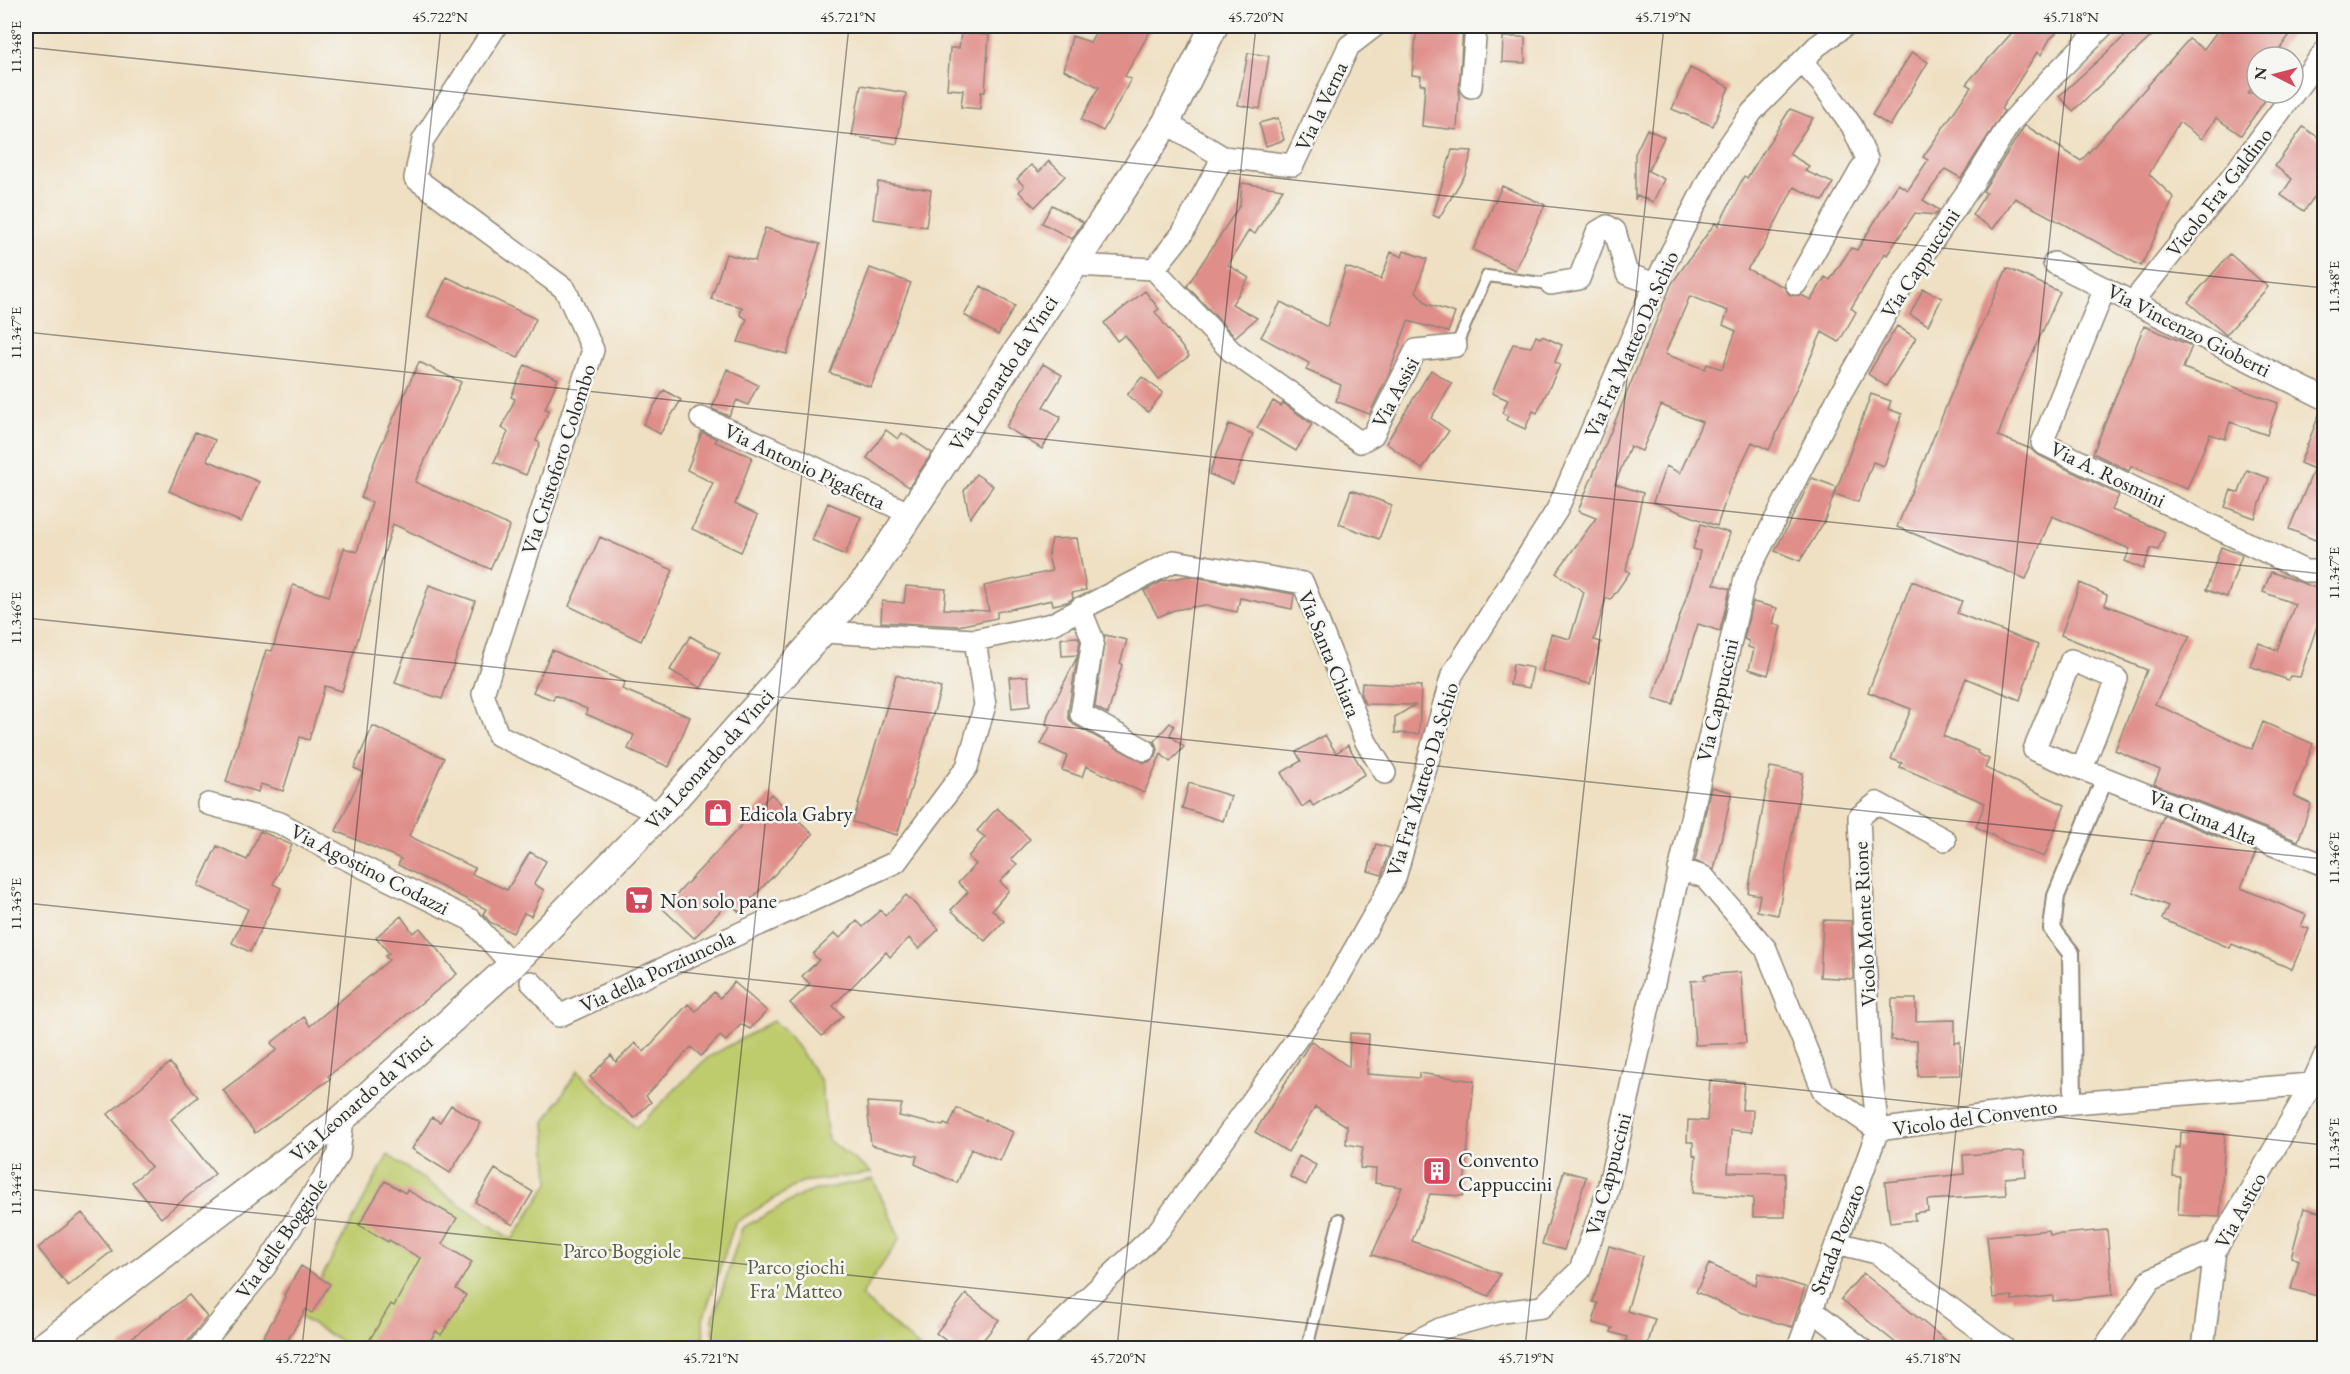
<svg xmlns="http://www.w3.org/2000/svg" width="2350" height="1374" viewBox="0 0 2350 1374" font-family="'EB Garamond',serif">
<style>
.green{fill:#bfcc6e;stroke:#757c4c;stroke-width:1.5}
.building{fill:#e08e8a;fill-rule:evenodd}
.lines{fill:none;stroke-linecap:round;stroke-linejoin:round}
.service-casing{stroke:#8d8677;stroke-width:14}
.pedestrian-casing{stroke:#8d8677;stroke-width:20}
.minor-casing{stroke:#8d8677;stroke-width:24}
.tertiary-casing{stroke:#8d8677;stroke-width:30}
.service{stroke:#fff;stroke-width:10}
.pedestrian{stroke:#fff;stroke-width:16}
.minor{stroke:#fff;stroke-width:21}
.tertiary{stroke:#fff;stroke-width:27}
.ticks{fill:none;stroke:#2b2b2b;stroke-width:1.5;stroke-opacity:0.45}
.labels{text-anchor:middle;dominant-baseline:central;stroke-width:5;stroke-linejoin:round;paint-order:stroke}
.street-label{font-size:21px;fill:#2b2b2b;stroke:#f6f6f2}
.poi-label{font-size:21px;fill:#2b2b2b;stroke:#f6f6f2;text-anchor:start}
.park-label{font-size:21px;fill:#575b3f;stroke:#f6f6f2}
.neatline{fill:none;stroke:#2b2b2b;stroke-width:2}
.ticks-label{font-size:15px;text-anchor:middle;fill:#2b2b2b}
</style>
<rect width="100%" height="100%" fill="#f6f6f2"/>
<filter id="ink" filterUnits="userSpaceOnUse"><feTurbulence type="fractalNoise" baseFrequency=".0167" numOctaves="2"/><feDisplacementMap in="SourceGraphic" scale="12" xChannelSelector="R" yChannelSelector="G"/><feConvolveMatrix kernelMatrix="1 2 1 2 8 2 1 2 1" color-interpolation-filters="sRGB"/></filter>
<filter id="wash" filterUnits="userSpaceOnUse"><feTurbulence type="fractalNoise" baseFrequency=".008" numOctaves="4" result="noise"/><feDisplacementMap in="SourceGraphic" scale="24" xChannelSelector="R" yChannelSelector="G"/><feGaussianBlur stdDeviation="1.35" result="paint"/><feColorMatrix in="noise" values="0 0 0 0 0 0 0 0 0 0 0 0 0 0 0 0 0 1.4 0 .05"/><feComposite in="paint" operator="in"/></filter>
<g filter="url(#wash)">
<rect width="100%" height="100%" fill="#efe0c3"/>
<path class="green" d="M773,1021L789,1035L821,1081L828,1140L872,1173L801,1182L735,1223L703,1319L704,1348H347L348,1346L300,1317L388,1155L512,1240L549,1183L545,1122L578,1070L636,1128L707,1058Z
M873,1179L900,1238L861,1296L920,1348H714L713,1319L742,1228L807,1192Z"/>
<g id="blocks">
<path class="building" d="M1099,26H1153L1125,76L1131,79L1103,131L1081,120L1099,87L1064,70L1072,36L1090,42Z
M1417,26H1463L1457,130L1422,126L1425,85L1420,84L1421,76L1412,75Z
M2018,26H2063L2050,39L2041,55L2037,52L2001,109L2004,111L1961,178L1945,169L1923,200L1939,210L1935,215L1915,213L1887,255L1885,253L1851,308L1856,312L1839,342L1822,332L1769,450L1752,442L1729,490L1717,526L1653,502L1666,466L1680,473L1702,422L1661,405L1642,451L1630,446L1615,484L1643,493L1626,570L1630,572L1611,599L1606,598L1594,640L1601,642L1590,684L1542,671L1551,634L1570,639L1584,592L1556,573L1596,518L1578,511L1672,283L1715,223L1718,226L1744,176L1747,178L1790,109L1813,118L1789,154L1809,166L1805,171L1833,183L1823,201L1794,187L1762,249L1747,269L1784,287L1790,295H1801L1811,300L1825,277L1830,280L1851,248L1857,250L1898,184L1908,190L1928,160L1923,157L1971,87L1966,84ZM1690,296L1728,311L1723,325L1736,331L1722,369L1707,364L1705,369L1665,354Z
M2136,26H2162L2073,111L2059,96Z
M2221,26H2296L2274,57H2257V81L2248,93H2270L2241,135L2216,118L2202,139L2179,122L2149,174L2174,198L2141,266L2015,198L1993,229L1972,215L1986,193L1983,191L2025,125L2081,161L2189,39L2204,49Z
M961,33L989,35L985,92H981L980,109L961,107L963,90L947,89L950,48H959Z
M1503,37H1525V63L1502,62Z
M1912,52L1928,62L1890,126L1872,115Z
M1248,53L1269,56L1260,109L1238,105Z
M1690,68L1729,87L1713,126L1672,109Z
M861,85L906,93L897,144L852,136Z
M1278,118L1284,140L1266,146L1259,123Z
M2303,127L2325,142V182L2304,211L2281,195L2292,179L2275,166Z
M1647,129L1664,137L1648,171L1664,179L1653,202L1637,195L1635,200V154Z
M1452,150L1472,151L1466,173L1439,218L1433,215Z
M1049,161L1065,176L1035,207L1019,192L1024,186L1017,179L1031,165L1039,172Z
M878,182L931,190L926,227L873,219Z
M1242,183L1283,189L1255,234L1249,230L1228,265L1249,278L1232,304L1257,318L1235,337L1187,286L1240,205Z
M1502,186L1545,205L1515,270L1473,250Z
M1052,205L1083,222L1072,239L1042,223Z
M765,228L820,244L787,354L738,342L747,319L740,315L742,307L711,299L726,254L755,261Z
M1404,251L1427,259L1416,291L1427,304L1455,313L1448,332L1408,321L1389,374L1369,414L1336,401L1341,385L1306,370L1309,363L1261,337L1281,302L1327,327L1346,267L1381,279L1391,252L1402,257Z
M2230,254L2268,287L2226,335L2188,302Z
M870,268L911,283L871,387L830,373Z
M2007,268L2060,292L2009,406L1998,436L2031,449L2036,454L2119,495L2112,510L2165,532L2158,550L2151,548L2143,569L2125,561L2130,549L2052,516L2026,579L1897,527L1956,382Z
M447,277L536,319L518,358L428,316Z
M981,286L1015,306L998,335L964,315Z
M1923,289L1942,298L1928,325L1910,315Z
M1145,291L1159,309L1155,312L1189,356L1159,379L1125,335L1117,341L1104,323Z
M1897,326L1916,338L1886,386L1868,374Z
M2144,326L2192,346L2183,368L2278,403L2267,435L2230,422L2225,439L2210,434L2187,489L2131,466L2129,471L2093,453Z
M1536,336L1540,338L1542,336L1562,345L1555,362L1560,365L1537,413L1533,411L1525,429L1506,420L1508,416L1502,413L1508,400L1492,393L1513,344L1531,347Z
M419,362L461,382L415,482L510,526L490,569L393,524L342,691L325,686L309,740L300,737L283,791L260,784L258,792L226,782L266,650L272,651L293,585L329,596L344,548L357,552L372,502L361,498L378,452Z
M1043,364L1062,375L1043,407L1061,417L1042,449L1006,427Z
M525,365L558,379L545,409L549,410L536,441L540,443L526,475L494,462L508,432L502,428L515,399L511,397Z
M727,369L758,385L748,405L737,400L729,416L712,409Z
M1431,370L1452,384L1431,418L1449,431L1422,469L1386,443Z
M1142,377L1163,393L1148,412L1127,395Z
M664,390L681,400L660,434L643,424Z
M1871,394L1891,401L1888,409L1902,414L1884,466L1873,462L1858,502L1835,494Z
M1273,401L1281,406L1283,403L1312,424L1296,451L1257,428Z
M2321,410L2325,411V544L2289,529L2314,469L2300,463Z
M1229,424L1253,434L1233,484L1209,474Z
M886,430L898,439L902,433L932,453L909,487L867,458Z
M195,432L215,440L207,460L259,482L241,522L169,491Z
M702,432L717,439L715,442L752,457L735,504L758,515L741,552L692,529L713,483L687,470Z
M2247,470L2269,478L2255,518L2225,507L2231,490L2239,493Z
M976,474L993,486L970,518L964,491Z
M1812,478L1837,487L1824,522L1800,561L1775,551Z
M1351,490L1392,505L1379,539L1339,524Z
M828,503L861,517L845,555L812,540Z
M1701,524L1730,533L1714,584L1730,589L1720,631L1698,624L1673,704L1653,698L1696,567L1700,551L1693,549Z
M600,537L673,570L641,641L569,606Z
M1077,538L1086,590L1072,593L1073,598L1067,602L1053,605L1052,600L997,612V618L958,626L881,622L882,601L904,603L906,586L946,589L944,609L989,611L984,586L1052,571L1048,556L1052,539Z
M2221,547L2242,555L2227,597L2206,590Z
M2271,572L2325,591L2319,609L2322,611L2300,677L2290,676L2288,680L2250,666L2259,643L2277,650L2295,604L2263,592Z
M1188,576L1294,594L1292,609L1240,598L1237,612L1205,605L1174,610L1158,617L1144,591L1163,581Z
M1912,581L1962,601L1957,613L2038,645L2020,700L1966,678L1943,736L1978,751L1977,753L1989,759L1985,768L2065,805L2044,857L2007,843L1976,827L1985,803L1900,767L1902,763L1891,759L1911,709L1868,692Z
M2080,583L2107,595L2105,605L2190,636L2155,704L2252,749L2263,722L2313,744L2294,796L2311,804L2298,841L2154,784L2160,770L2115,750L2147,670L2061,635Z
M429,585L475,601L442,699L395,683Z
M1753,602L1777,608L1773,624L1781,626L1768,675L1749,669L1754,649L1748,647L1749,641L1744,639Z
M1105,635L1127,640L1120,663L1122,665L1108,714L1095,707Z
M690,636L720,653L701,688L670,670Z
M1078,637L1080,641L1068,712L1069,719L1074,725L1145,763L1151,761L1156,757L1158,749L1154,741L1170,723L1174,726L1170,735L1184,747L1170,762L1161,754L1144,793L1086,766L1082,777L1062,770L1067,756L1041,744L1050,727L1046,724L1048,715L1078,655L1062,656L1061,638Z
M552,650L625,682L622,689L690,717L669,767L628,749L634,735L586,714L587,709L555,695L553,700L533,692Z
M1513,664L1533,668L1529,688L1510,685Z
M896,675L941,688L897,835L853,822Z
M1028,676L1030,706L1012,708L1009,677Z
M1362,683L1421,686L1419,734L1395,733V717L1415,705L1365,704L1361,695Z
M373,726L444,758L409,836L475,868L472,874L507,890L530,852L546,861L534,884L544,890L531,916L524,913L513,933L490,922L483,914L486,909L398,865L401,859L336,831L363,772L354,768Z
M1325,735L1336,753L1348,745L1365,774L1313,806L1310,801L1302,807L1281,773L1301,761L1296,752Z
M1770,767L1803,773L1778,915L1757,911L1760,895L1748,893Z
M1189,783L1231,796L1223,821L1182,808Z
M1711,787L1732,792L1714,870L1695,861Z
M771,794L813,834L739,912L729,902L694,938L663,909Z
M997,808L1030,839L1011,859L1017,864L1000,882L1009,890L992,910L1004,921L985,941L951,910L968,892L958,883L976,864L968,857L985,837L977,831Z
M2164,815L2256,852L2241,888L2306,915L2301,926L2309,929L2292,969L2232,944L2230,948L2162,919L2168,906L2133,892Z
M260,831L292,845L273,884L281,888L250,952L232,943L248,909L198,886L217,846L247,860Z
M1376,844L1390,848L1382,875L1368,871Z
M906,895L939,929L919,949L909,938L890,957L886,952L833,1006L843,1016L822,1036L790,1003L810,984L802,976L819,960L813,954L835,933L840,938L857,921L863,927L880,910L885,916Z
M401,916L413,933L420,928L457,974L367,1047L328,1076L330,1079L255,1133L223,1090L277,1050L271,1043L304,1017L310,1026L389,960L385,956L389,953L376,937Z
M1823,920L1851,921L1853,979L1820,977Z
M1741,972L1746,1043L1695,1045L1691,981L1705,980L1704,975Z
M734,982L767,1011L750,1029L741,1024L726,1041L720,1036L701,1056L691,1047L646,1096L651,1102L634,1118L590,1077L611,1055L616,1062L635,1043L644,1052L688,1004L696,1011L714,992L720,998Z
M1892,999H1916V1021L1955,1020V1043L1960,1042L1961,1075L1918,1076L1917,1041L1891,1040Z
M1350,1033L1369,1034L1367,1074L1419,1078V1073L1474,1081L1463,1196L1430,1194L1412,1241L1500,1274L1489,1296L1426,1271L1372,1255L1402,1187L1375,1183L1376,1169L1360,1168L1363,1147L1346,1144L1347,1126L1315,1107L1288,1152L1255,1132L1311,1041L1349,1067Z
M170,1063L198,1097L171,1119L215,1174L161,1218L132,1182L151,1167L108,1114Z
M1710,1080L1744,1082L1742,1110H1753L1752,1132L1731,1130L1728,1172L1785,1173V1217H1753V1198L1693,1193L1696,1156L1693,1155V1142H1687L1688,1120L1707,1121Z
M867,1102L902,1104L899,1116L943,1126L944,1124L949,1126L957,1108L1013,1132L1000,1161L971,1149L957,1183L915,1164L917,1156L871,1145Z
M451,1105L481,1123L450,1173L412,1149L432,1117L440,1122Z
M2181,1132L2225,1134L2220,1217L2178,1215L2180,1177L2173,1176L2175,1147L2180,1148Z
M2024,1151L2026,1176L2005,1178L2006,1195L1927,1200L1928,1211L1914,1213L1915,1220L1890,1223L1885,1182L1964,1174L1963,1155Z
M1299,1156L1316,1165L1306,1185L1290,1177Z
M495,1169L533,1192L513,1225L475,1202Z
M1564,1171L1586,1177L1564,1250L1542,1244Z
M385,1181L405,1193L407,1190L457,1218L442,1244L472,1262L456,1289L466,1295L441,1335L436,1331L426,1348H371L375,1342L370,1339L391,1304L394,1306L420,1258L389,1240L388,1242L359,1225Z
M2304,1208L2325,1214V1298L2291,1289L2299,1260L2291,1257Z
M82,1213L112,1251L68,1286L38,1248Z
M2049,1230L2050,1235L2107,1230L2113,1295L2053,1301V1296L2012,1300V1296L1993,1298L1987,1236Z
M1609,1246L1643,1256L1627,1311L1655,1319L1647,1347L1626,1341L1627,1337L1611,1332L1613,1328L1593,1323L1598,1303L1593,1302Z
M1709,1264L1756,1285L1758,1273L1805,1287L1792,1327L1740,1312L1696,1292Z
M301,1266L330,1284L312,1313L306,1309L283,1348H275L261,1341L286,1297L284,1295Z
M1863,1273L1955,1348H1902L1841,1299Z
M966,1294L999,1320L977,1348H956L936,1333Z
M189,1295L207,1317L188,1341L179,1348H118Z"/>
</g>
</g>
<g filter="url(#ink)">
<use href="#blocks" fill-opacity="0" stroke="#8d8677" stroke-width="1.5"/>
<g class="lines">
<g class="service-casing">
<path id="service" d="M1456,346L1487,276L1551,284
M1307,1348L1339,1219"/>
</g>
<g class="pedestrian-casing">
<path id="pedestrian" d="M2073,1103L2071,953L2052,929L2056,896L2105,778"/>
</g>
<g class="minor-casing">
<path id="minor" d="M496,26L423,140L415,178L565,289L593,350L483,694L498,735L660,814
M1471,87L1476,26
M1223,157L1293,165L1349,46L1375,26
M2054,263L2324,398
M1074,265L1154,269L1231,351L1360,442L1373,435L1416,350L1456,346
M1154,269L1182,234L1223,157L1166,123
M1551,284L1579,279L1597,232L1607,226L1615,231L1627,274L1655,284
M1796,284L1867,159L1852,126L1823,85L1802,62
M2105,288L2042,443L2305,571H2324
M2133,302L2220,193L2324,52
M701,418L801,461L910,514
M1080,608L1093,640L1081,714L1145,750
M822,632L975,640L1052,624L1174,561L1303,583L1366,742L1385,773
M2082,769L2117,679L2071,660L2034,750L2324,865
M208,804L280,823L342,857L471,920L512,965
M1679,869L1704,877L1766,949L1824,1093L1878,1130L2073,1103L2312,1084L2324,1057
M531,982L543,994L559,1016L896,862L967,767L985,705L975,640
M1837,1243L1877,1253L2004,1348
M1811,1309L1861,1348
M199,1348L265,1267L339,1154L343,1118
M1035,1348L1159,1230L1329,994L1395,878L1452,675L1557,510L1655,284L1718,161L1752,112L1817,46L1845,26
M1402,1348L1440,1329L1502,1312L1542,1307L1580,1270L1607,1193L1745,578L1838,398L1903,284L1973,183L2010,123L2050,79L2103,26
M1798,1348L1878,1130L1870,1063L1859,817L1877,803L1945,840
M2104,1348L2151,1279L2215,1251
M2203,1348L2215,1251L2312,1084"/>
</g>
<g class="tertiary-casing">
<path id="tertiary" d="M41,1348L343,1118L512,965L668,806L822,632L868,578L1074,265L1166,123L1214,26"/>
</g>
<use href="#service" class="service"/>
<use href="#pedestrian" class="pedestrian"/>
<use href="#minor" class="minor"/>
<use href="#tertiary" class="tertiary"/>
</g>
</g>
<path class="ticks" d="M26,47L2324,288M26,103L34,26M26,332L2324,574M26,618L2324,859M26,903L2324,1145M26,1189L1546,1348M302,1348L441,26M710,1348L849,26M1117,1348L1256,26M1525,1348L1664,26M1933,1348L2072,26"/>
<defs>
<g id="shop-square" transform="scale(1.5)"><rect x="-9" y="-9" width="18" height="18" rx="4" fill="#d1495b" stroke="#f6f6f2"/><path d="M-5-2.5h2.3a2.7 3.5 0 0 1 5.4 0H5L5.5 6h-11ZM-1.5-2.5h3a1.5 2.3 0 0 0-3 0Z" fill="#fff"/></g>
<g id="supermarket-square" transform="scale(1.5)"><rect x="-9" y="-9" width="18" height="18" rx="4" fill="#d1495b" stroke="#f6f6f2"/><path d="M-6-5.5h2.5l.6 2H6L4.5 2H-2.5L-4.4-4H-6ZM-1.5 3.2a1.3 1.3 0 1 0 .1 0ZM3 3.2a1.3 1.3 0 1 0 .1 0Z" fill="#fff"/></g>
<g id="building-square" transform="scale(1.5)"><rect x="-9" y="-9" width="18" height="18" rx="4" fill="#d1495b" stroke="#f6f6f2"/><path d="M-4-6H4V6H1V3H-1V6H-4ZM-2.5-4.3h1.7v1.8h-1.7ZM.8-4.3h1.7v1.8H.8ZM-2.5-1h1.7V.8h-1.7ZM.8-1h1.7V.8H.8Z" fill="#fff"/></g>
</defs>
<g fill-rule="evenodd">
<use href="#shop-square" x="718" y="813"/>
<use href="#supermarket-square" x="639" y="900"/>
<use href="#building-square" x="1437" y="1171"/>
</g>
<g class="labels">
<g class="street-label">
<text transform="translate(1321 106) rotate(-65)">Via la Verna</text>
<text transform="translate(2219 192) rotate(-52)">Vicolo Fra' Galdino</text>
<text transform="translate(1920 263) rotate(-57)">Via Cappuccini</text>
<text transform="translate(2189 330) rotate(27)">Via Vincenzo Gioberti</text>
<text transform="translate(1631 344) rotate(-66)">Via Fra' Matteo Da Schio</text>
<text transform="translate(1003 373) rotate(-57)">Via Leonardo da Vinci</text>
<text transform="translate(1395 392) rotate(-62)">Via Assisi</text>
<text transform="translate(558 459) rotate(-72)">Via Cristoforo Colombo</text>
<text transform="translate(805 466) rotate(25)">Via Antonio Pigafetta</text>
<text transform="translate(2108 474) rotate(26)">Via A. Rosmini</text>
<text transform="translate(1330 654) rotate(68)">Via Santa Chiara</text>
<text transform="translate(1717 700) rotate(-77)">Via Cappuccini</text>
<text transform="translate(709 759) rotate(-48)">Via Leonardo da Vinci</text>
<text transform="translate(1422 779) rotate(-73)">Via Fra' Matteo Da Schio</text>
<text transform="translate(2203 817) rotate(22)">Via Cima Alta</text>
<text transform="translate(370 869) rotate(27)">Via Agostino Codazzi</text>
<text transform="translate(1864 924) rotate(-93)">Vicolo Monte Rione</text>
<text transform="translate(657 971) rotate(-25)">Via della Porziuncola</text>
<text transform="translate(361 1098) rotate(-41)">Via Leonardo da Vinci</text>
<text transform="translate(1975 1117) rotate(-8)">Vicolo del Convento</text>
<text transform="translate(1608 1174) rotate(-75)">Via Cappuccini</text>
<text transform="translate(2240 1210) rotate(-61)">Via Astico</text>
<text transform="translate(281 1238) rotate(-55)">Via delle Boggiole</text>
<text transform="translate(1837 1239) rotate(-69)">Strada Pozzato</text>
</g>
<g class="poi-label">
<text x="739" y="813">Edicola Gabry</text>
<text x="660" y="900">Non solo pane</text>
<text x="1458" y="1159">Convento<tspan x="1458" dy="24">Cappuccini</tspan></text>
</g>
<g class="park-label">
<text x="622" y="1250">Parco Boggiole</text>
<text x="796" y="1266">Parco giochi<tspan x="796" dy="24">Fra' Matteo</tspan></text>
</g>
</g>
<rect width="2350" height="1374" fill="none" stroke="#f6f6f2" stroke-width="66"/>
<g transform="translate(2275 75) rotate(276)"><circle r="28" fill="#f6f6f2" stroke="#a5a5a2" stroke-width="1.5"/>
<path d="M0-4.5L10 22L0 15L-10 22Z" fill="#d1495b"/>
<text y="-9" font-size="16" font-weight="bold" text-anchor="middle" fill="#2b2b2b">N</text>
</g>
<rect x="33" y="33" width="2284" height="1308" class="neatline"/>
<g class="ticks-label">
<text x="440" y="22">45.722°N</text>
<text x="848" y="22">45.721°N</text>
<text x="1256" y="22">45.720°N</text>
<text x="1663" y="22">45.719°N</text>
<text x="2071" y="22">45.718°N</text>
<text transform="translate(16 47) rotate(-90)" y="5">11.348°E</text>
<text transform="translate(2334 287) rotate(-90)" y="5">11.348°E</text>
<text transform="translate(16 333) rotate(-90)" y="5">11.347°E</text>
<text transform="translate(2334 573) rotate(-90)" y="5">11.347°E</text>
<text transform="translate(16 618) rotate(-90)" y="5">11.346°E</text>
<text transform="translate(2334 858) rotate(-90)" y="5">11.346°E</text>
<text transform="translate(16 904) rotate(-90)" y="5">11.345°E</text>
<text transform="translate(2334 1144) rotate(-90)" y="5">11.345°E</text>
<text transform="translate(16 1189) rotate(-90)" y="5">11.344°E</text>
<text x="303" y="1363">45.722°N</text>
<text x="711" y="1363">45.721°N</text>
<text x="1118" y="1363">45.720°N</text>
<text x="1526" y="1363">45.719°N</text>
<text x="1933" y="1363">45.718°N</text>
</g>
</svg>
